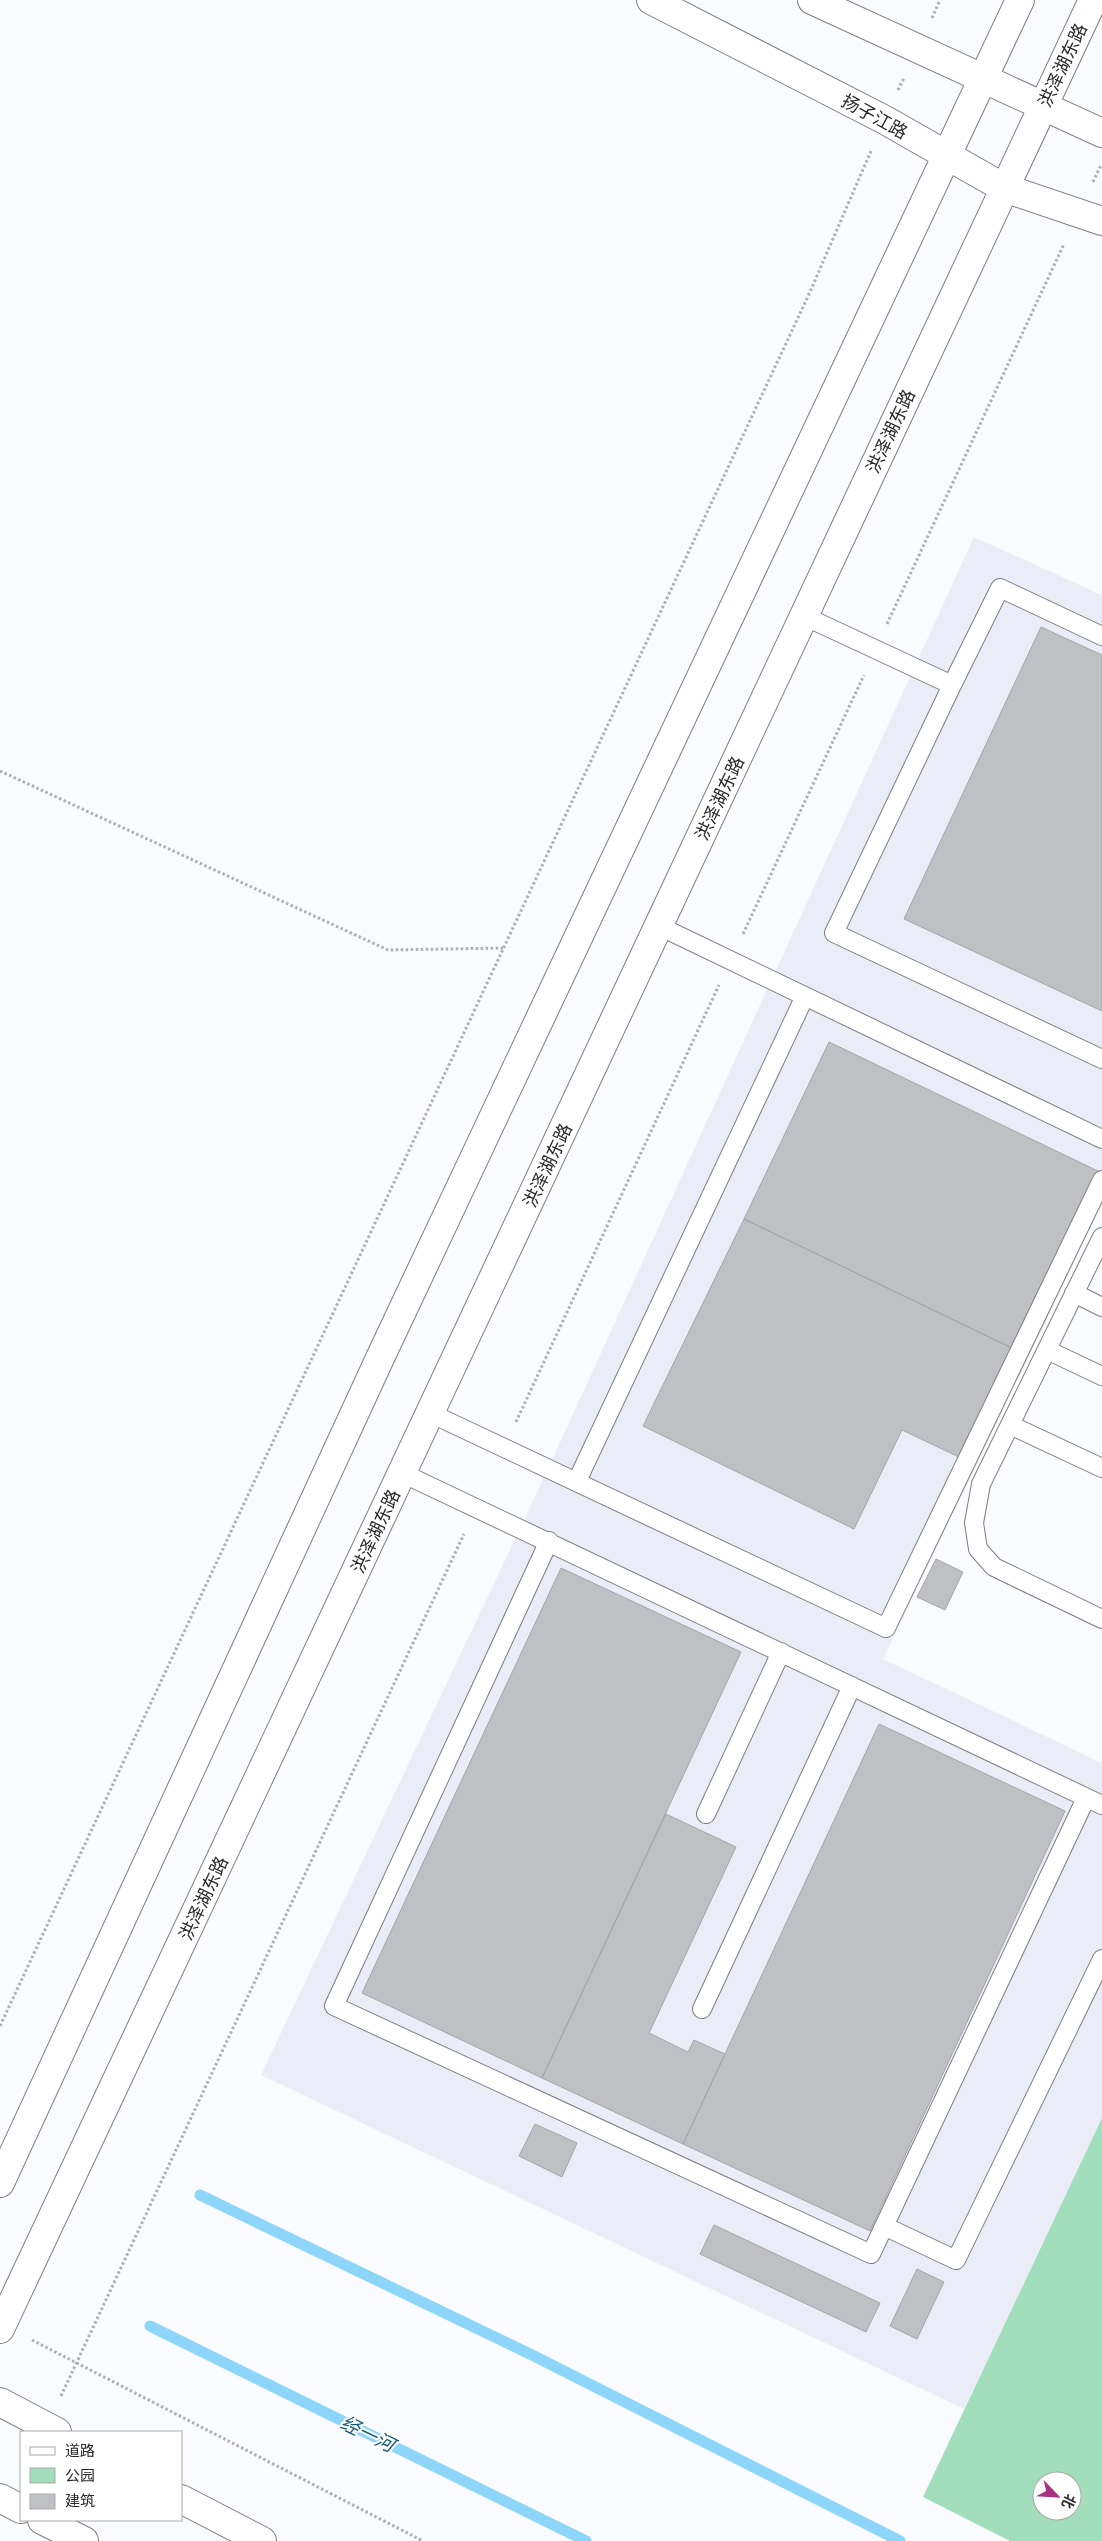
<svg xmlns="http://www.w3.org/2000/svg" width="1102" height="2541" viewBox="0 0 1102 2541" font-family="'Exo 2','Noto Sans SC',sans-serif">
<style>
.built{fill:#eaedf7}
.green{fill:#a2debc;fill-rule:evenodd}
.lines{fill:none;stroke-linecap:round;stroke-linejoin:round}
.stream{stroke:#8dd6fa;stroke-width:11}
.building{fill:#bfc0c3;stroke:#a5a5a8}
.lane-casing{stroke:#7d7d80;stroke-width:20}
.secondary-casing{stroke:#7d7d80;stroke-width:30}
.primary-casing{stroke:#7d7d80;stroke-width:30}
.path{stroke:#afafb1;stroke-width:3;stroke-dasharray:2.5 2.5;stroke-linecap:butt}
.lane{stroke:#fff;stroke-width:18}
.secondary{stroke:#fff;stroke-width:28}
.primary{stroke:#fff;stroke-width:28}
.labels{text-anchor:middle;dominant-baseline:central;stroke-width:4;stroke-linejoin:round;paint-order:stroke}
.street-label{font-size:18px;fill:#29292a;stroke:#fff}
.water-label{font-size:19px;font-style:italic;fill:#115c7b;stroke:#fff}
</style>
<rect width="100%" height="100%" fill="#fafbfe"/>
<path class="built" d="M974,537L1102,595V1204L883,1659L1102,1763V2118L964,2409L261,2075L536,1495Z"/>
<path class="green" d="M1102,2118V2541H1010L923,2497ZM1042,2481H1072V2511H1042Z"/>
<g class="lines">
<path class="stream" d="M200,2195L534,2356L900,2541
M150,2326L586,2541"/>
</g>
<path class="building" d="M1041,627L1102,655V1011L904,919Z
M829,1042L1100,1172L1014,1349L744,1219Z
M744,1219L1014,1349L961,1458L902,1430L854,1529L643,1426Z
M936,1559L963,1572L945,1610L917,1597Z
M561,1568L741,1652L542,2078L362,1993Z
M879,1724L1065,1811L870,2231L683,2144Z
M666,1814L736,1847L649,2033L688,2052L694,2040L725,2054L683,2144L542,2078Z
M535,2124L577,2143L562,2177L519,2156Z
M714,2225L880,2303L866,2332L700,2254Z
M917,2269L944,2282L917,2339L890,2326Z"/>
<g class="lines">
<g class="lane-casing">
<path id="lane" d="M804,616L952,685L834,933L1102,1059
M952,685L1000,588L1102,636
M659,926L1102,1139
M1102,1237L981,1484L974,1523L978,1549L994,1567L1102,1619
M1074,1293L1102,1307
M1047,1350L1102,1376
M430,1413L886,1628L1102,1180
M1010,1425L1102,1468
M402,1473L1102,1805
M577,1481L805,996
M549,1541L334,2006L871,2254L1086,1798
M706,1814L781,1652
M702,2009L852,1686
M884,2226L956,2260L1102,1959"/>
</g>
<g class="secondary-casing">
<path id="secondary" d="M651,0L885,120L1004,188L1102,221
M812,0L1102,133"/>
</g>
<g class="primary-casing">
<path id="primary" d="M0,2183L380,1358L1020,0
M0,2329L1093,0
M0,2402L57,2432
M0,2498L21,2509
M181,2499L262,2541
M42,2520L84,2541"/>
</g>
<path class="path" d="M932,18L940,0
M898,90L904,78
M1093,182L1101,165
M887,624L1064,244
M0,771L388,950L504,948
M743,934L864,675
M516,1422L719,985
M0,2026L810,292L871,151
M32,2340L423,2541
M61,2396L464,1534"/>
<use href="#lane" class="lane"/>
<use href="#secondary" class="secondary"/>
<use href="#primary" class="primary"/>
</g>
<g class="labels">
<g class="street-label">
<text transform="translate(1062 65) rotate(-65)">洪泽湖东路</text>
<text transform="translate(875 116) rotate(29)">扬子江路</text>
<text transform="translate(890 431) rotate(-65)">洪泽湖东路</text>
<text transform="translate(719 798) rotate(-65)">洪泽湖东路</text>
<text transform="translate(547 1165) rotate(-65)">洪泽湖东路</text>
<text transform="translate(375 1531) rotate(-65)">洪泽湖东路</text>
<text transform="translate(203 1898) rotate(-65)">洪泽湖东路</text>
</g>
<g class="water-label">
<text transform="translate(368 2433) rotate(26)">经一河</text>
</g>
</g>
<rect x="20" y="2431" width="162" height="90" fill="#ffffff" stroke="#a9a9aa"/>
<rect x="30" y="2447" width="25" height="8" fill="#ffffff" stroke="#a9a9aa"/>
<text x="65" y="2456" font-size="15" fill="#29292a">道路</text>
<rect x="30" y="2468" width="25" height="15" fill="#a2debc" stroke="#a9a9aa"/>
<text x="65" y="2481" font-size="15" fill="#29292a">公园</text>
<rect x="30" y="2494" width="25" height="15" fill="#bfc0c3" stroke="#a9a9aa"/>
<text x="65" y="2506" font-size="15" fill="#29292a">建筑</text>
<g transform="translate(1057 2496) rotate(115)"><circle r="24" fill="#ffffff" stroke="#a9a9aa"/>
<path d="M0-4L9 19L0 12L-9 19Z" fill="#ab3184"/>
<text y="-8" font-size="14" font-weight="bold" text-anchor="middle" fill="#29292a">北</text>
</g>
</svg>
